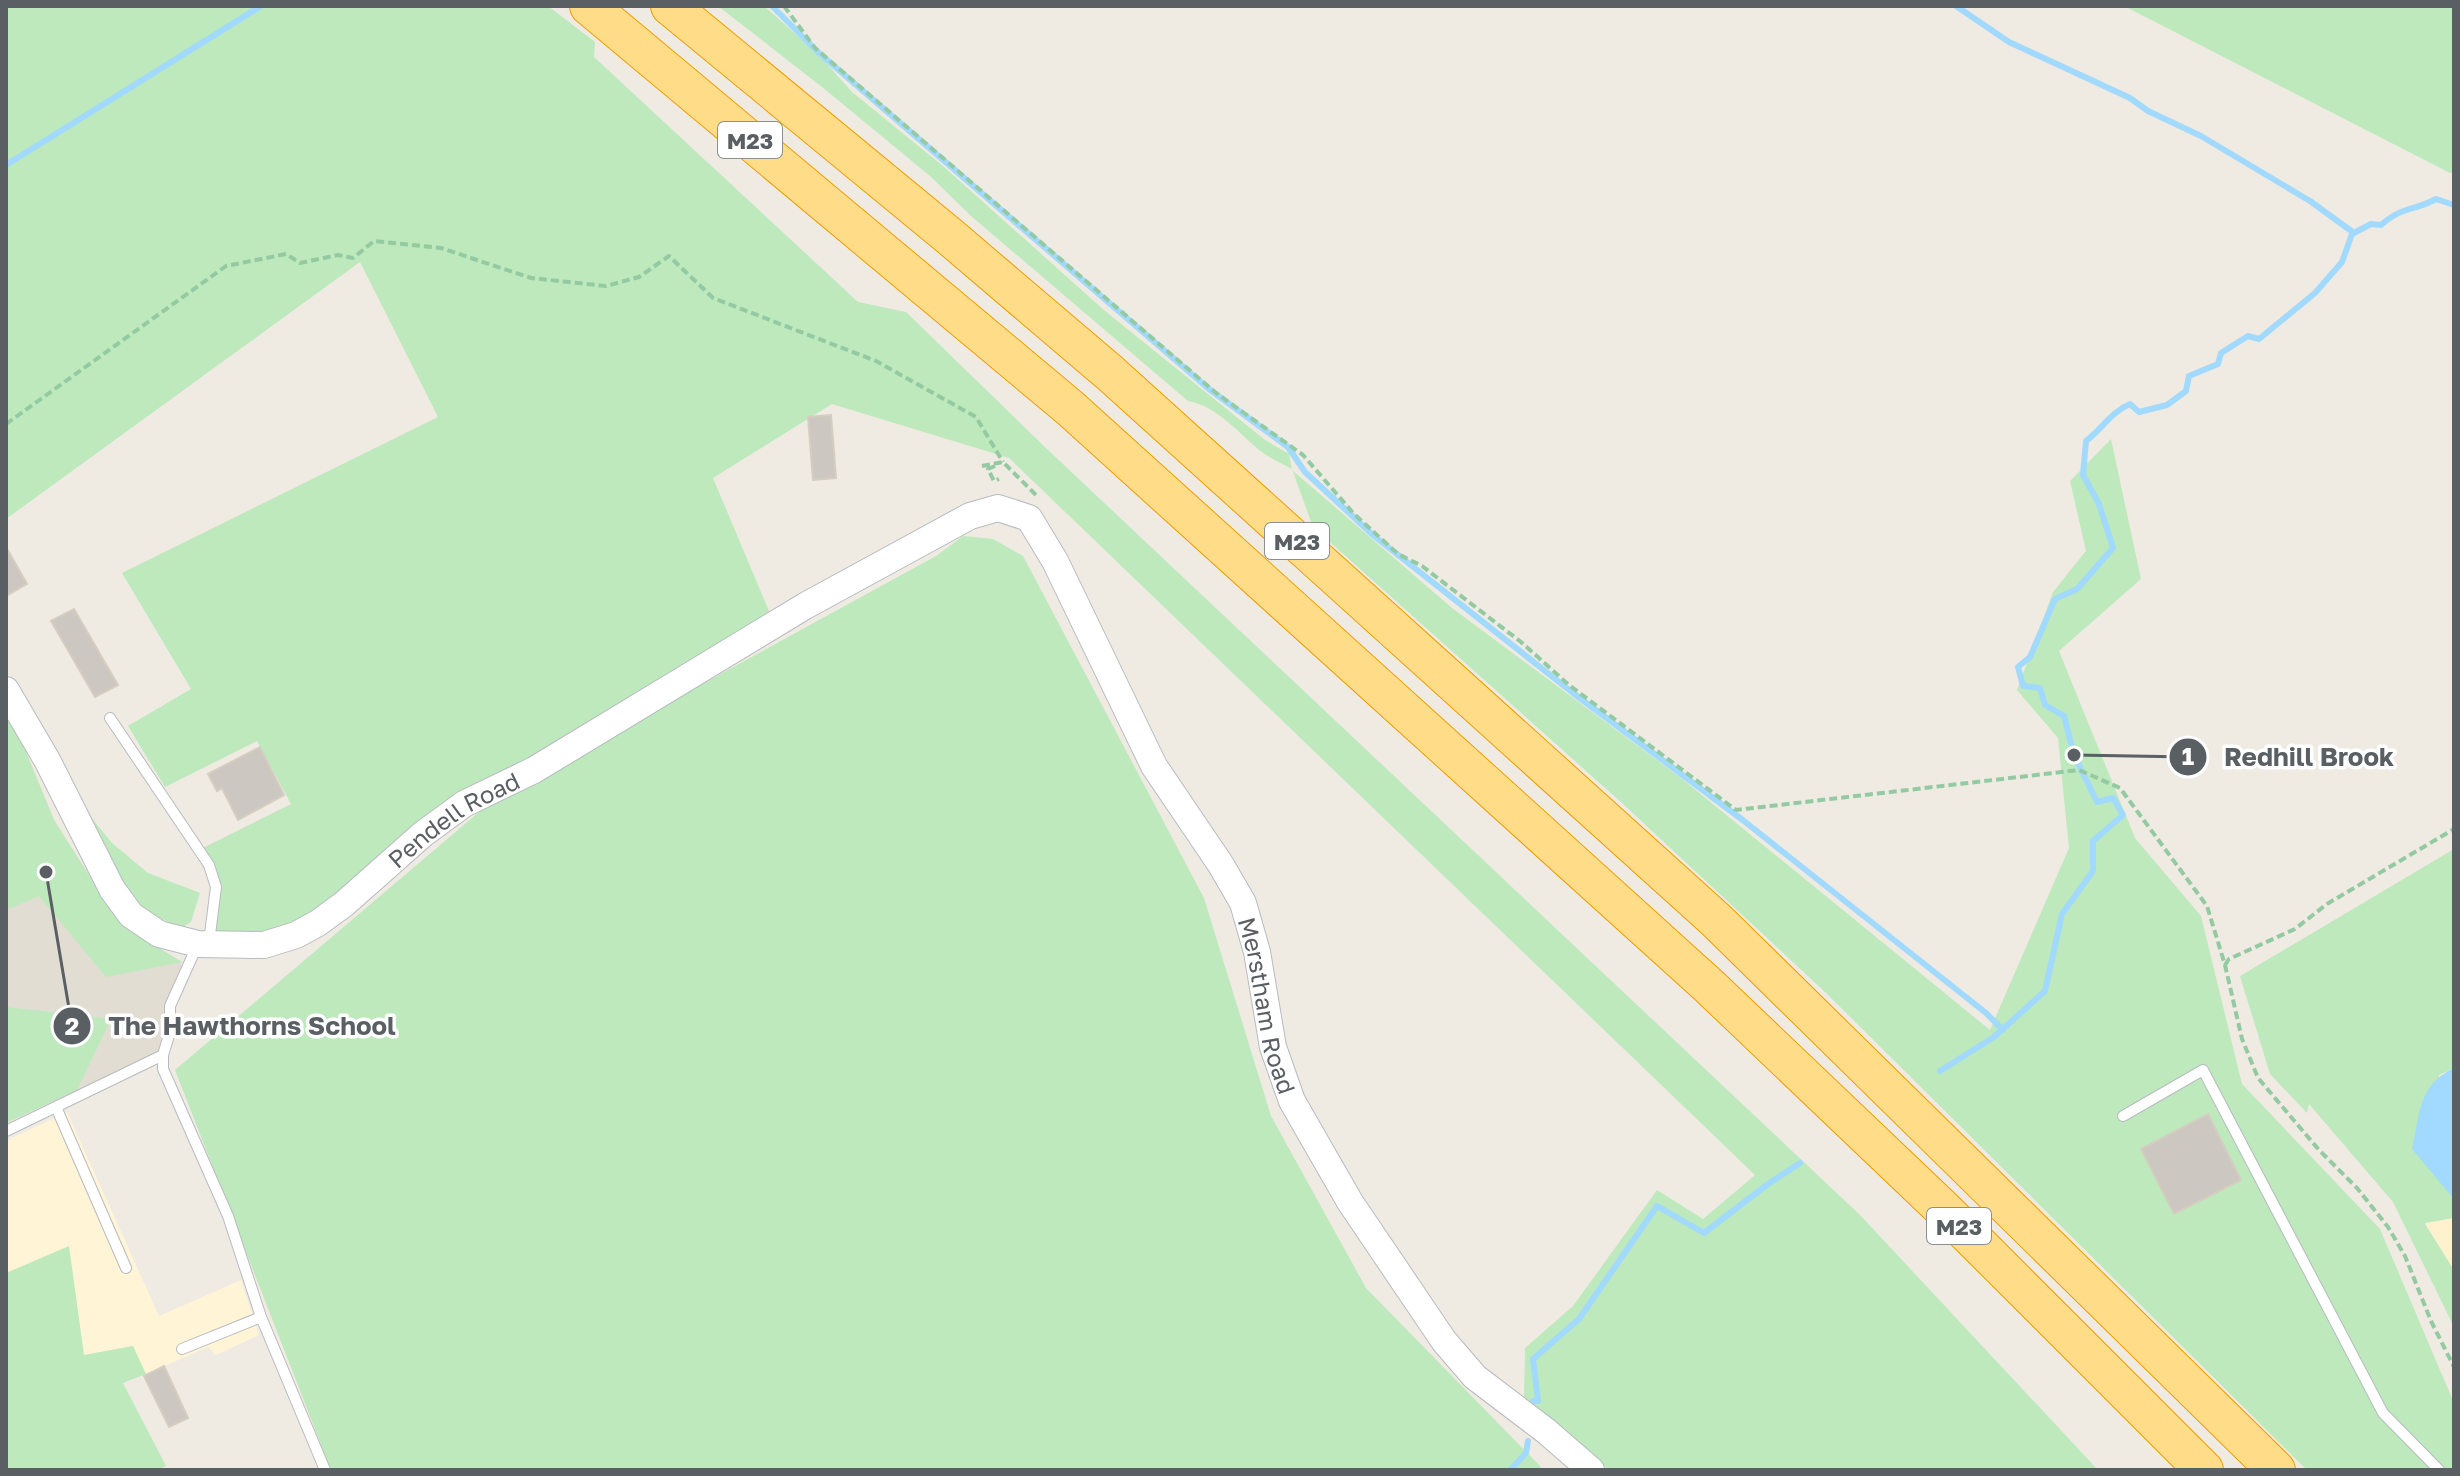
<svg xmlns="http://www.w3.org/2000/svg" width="2460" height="1476" viewBox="0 0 2460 1476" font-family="'Golos Text',sans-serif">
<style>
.commercial{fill:#fff4d6}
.education{fill:#e1ddd2}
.green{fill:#bde9bc;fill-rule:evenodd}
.sand{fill:#fef1ce}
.water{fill:#a1d9ff}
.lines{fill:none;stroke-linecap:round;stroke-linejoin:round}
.stream{stroke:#a1d9ff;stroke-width:6}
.building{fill:#ccc8c1;stroke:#d4cdc0;stroke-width:2}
.service-casing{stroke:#b7bbc0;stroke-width:12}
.tertiary-casing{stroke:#b7bbc0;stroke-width:28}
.motorway-casing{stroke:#f09d00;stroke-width:40}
.path{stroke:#94caa2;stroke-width:4;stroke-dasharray:8 4;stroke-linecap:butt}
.service{stroke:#fff;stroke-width:10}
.tertiary{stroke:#fff;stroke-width:26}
.motorway{stroke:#fd8;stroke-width:38}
.labels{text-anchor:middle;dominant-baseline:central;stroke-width:7;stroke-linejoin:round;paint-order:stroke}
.shield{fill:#fff;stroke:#8c8f92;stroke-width:2}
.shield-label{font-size:22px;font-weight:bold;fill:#5a5f64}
.street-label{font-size:24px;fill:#5a5f64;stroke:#fff}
.leader{fill:none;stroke:#5a5f64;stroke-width:3}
.callout-dot{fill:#5a5f64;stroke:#fff;stroke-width:3}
.mark-label{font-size:24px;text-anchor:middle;font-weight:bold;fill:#fff}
.callout-label{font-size:26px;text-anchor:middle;font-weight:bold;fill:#5a5f64;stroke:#fff;stroke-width:7;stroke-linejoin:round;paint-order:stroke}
</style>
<rect width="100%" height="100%" fill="#efebe2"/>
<path class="commercial" d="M67,1112L159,1316L241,1280L259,1335L216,1355L208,1347L146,1374L133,1346L84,1355L6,1273V1141Z"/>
<path class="education" d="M6,714L19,735L54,820L120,924L182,962L159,1052L6,1123Z"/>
<path class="green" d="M6,6H548L595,42L594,57L858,302L906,312L1047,449L1860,1215L2098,1470H1609L1524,1397L1525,1348L1573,1306L1657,1190L1703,1219L1755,1175L1009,458L832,404L713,478L771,616L614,716L480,782L301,924L257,938L210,934L216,887L199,850L291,804L257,741L165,787L128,726L191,689L122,573L438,417L360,262L6,519Z
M718,6H764L818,54L852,92L943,166L1105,311L1265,440L1289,454L1292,470L1452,608L1681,778L1990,1030L2069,848L2058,738L2017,690L2053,592L2086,551L2070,481L2111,439L2141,579L2059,651L2135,838L2201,916L2242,1084L2380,1229L2454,1403V1470H2307L1825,992L1623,804L1313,527L1292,469C1282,464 1272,459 1263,453C1240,435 1218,406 1188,401L971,216L930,176L827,91ZM2207,1114L2241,1180L2175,1214L2142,1149Z
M2124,6H2454V172L2450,173Z
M963,536L993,539L1023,556L1204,898L1271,1116L1366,1288L1541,1467L1538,1470H331L175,1070L498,796L936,556Z
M6,714L19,735L54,820L120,924L182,962L106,977L39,896L6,910Z
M80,804L112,843L148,873L200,893L191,922L181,928L145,911L113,874Z
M2454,849V1068L2439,1075L2450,1191L2454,1199V1218L2425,1224L2454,1270V1327L2393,1202L2309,1104L2307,1113L2270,1074L2240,976Z
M6,1007L111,1019L77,1090L6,1123Z
M69,1246L84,1355L133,1346L146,1374L123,1383L166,1466L157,1470H6V1273Z"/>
<path class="sand" d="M2454,1218V1270L2425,1223Z"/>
<path class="water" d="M2454,1068V1199L2412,1149C2420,1114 2418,1085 2454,1068Z"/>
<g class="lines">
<path class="stream" d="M772,6L819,53L1209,389L1288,447L1305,472L1374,536L1573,693L1744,821L1986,1013L2003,1030
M1956,6L2009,42L2130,98L2148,111L2201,136L2310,201L2354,233
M6,165L261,6
M1940,1071L1994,1037L2045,991L2062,914L2093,871V841L2123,815L2113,798L2097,802L2074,755L2064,716L2045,705L2040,688L2023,686L2018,667L2030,657L2055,599L2077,589L2113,548L2099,504L2083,475L2086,441C2103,428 2111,412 2130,404L2139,412L2167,405L2186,391L2189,376L2218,364L2221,353L2248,336L2259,339L2315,293L2342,262L2352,234L2371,224L2381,225C2404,205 2412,212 2436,199L2454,205
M1533,1401H1538L1533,1359L1579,1319L1657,1206L1704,1233L1768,1184L1800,1163
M1510,1470L1526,1453L1528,1441"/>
</g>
<path class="building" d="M831,415L836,478L813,480L808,417Z
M6,547L27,584L6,596Z
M74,609L118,685L95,697L51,621Z
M260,747L284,795L238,820L222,788L217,791L208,774Z
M2208,1114L2241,1180L2174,1214L2141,1149Z
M164,1366L188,1418L169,1427L144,1376Z"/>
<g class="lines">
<g class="service-casing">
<path id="service" d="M110,718L209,865L216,887L209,942
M197,946L170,1006V1032L163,1055V1069L228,1216L261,1317L325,1470
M56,1107L126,1268
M2123,1116L2203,1070L2383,1413L2439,1470
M6,1131L163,1055
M182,1349L261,1317"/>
</g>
<g class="tertiary-casing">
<g id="tertiary">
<path id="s1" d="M6,690L47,760L112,889L131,915L159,934L198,944L264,945L296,935L318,923L344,904L423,834L464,804L534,770L805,606L970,516L998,508L1029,518L1055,561L1154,766L1221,865L1243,903L1257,952L1273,1047L1292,1101L1350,1202L1444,1341L1475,1377L1546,1431L1591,1470"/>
</g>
</g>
<g class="motorway-casing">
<path id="motorway" d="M589,6L1070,408L1709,986L1944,1210L2204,1470
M670,6L948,235L1110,373L1716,920L2276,1470"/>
</g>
<path class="path" d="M784,6L815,48L1216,393L1303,455L1354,514L1398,554L1422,566L1521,642L1569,685L1736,810L2079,770L2120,788L2207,906L2225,965L2242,1039L2258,1078L2319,1150L2357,1188L2388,1227L2405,1256L2431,1321L2454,1367
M6,424L226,266L286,254L300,263L338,255L353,258L374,241L441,248L531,278L606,286L639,277L669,256L713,298L876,361L976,417L1003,462
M982,466L1003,462L1037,496
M995,466L988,469L994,481L999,479
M2225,965L2229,959L2295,929L2327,904L2454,829"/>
<use href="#service" class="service"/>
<use href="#tertiary" class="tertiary"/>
<use href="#motorway" class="motorway"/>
</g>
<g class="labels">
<g class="shield">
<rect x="718" y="122" width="64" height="36" rx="6"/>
<rect x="1265" y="523" width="64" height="36" rx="6"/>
<rect x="1927" y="1208" width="64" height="36" rx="6"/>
</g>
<g class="shield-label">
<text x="750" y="140">M23</text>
<text x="1297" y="541">M23</text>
<text x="1959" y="1226">M23</text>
</g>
<g class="street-label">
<text stroke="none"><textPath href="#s1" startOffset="628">Pendell Road</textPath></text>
<text stroke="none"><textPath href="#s1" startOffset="1836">Merstham Road</textPath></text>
</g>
</g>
<path class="leader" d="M2074 755L2188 757M46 872L72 1026"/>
<g class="callout-dot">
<circle cx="2074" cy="755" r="8"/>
<circle cx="46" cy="872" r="8"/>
<circle cx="2188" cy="757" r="20"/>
<circle cx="72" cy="1026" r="20"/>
</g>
<g class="mark-label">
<text x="2188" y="765">1</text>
<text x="72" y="1035">2</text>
</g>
<g class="callout-label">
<text x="2309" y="766">Redhill Brook</text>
<text x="252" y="1035">The Hawthorns School</text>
</g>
<rect width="2460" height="1476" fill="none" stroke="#5a5f64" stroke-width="16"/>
</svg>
